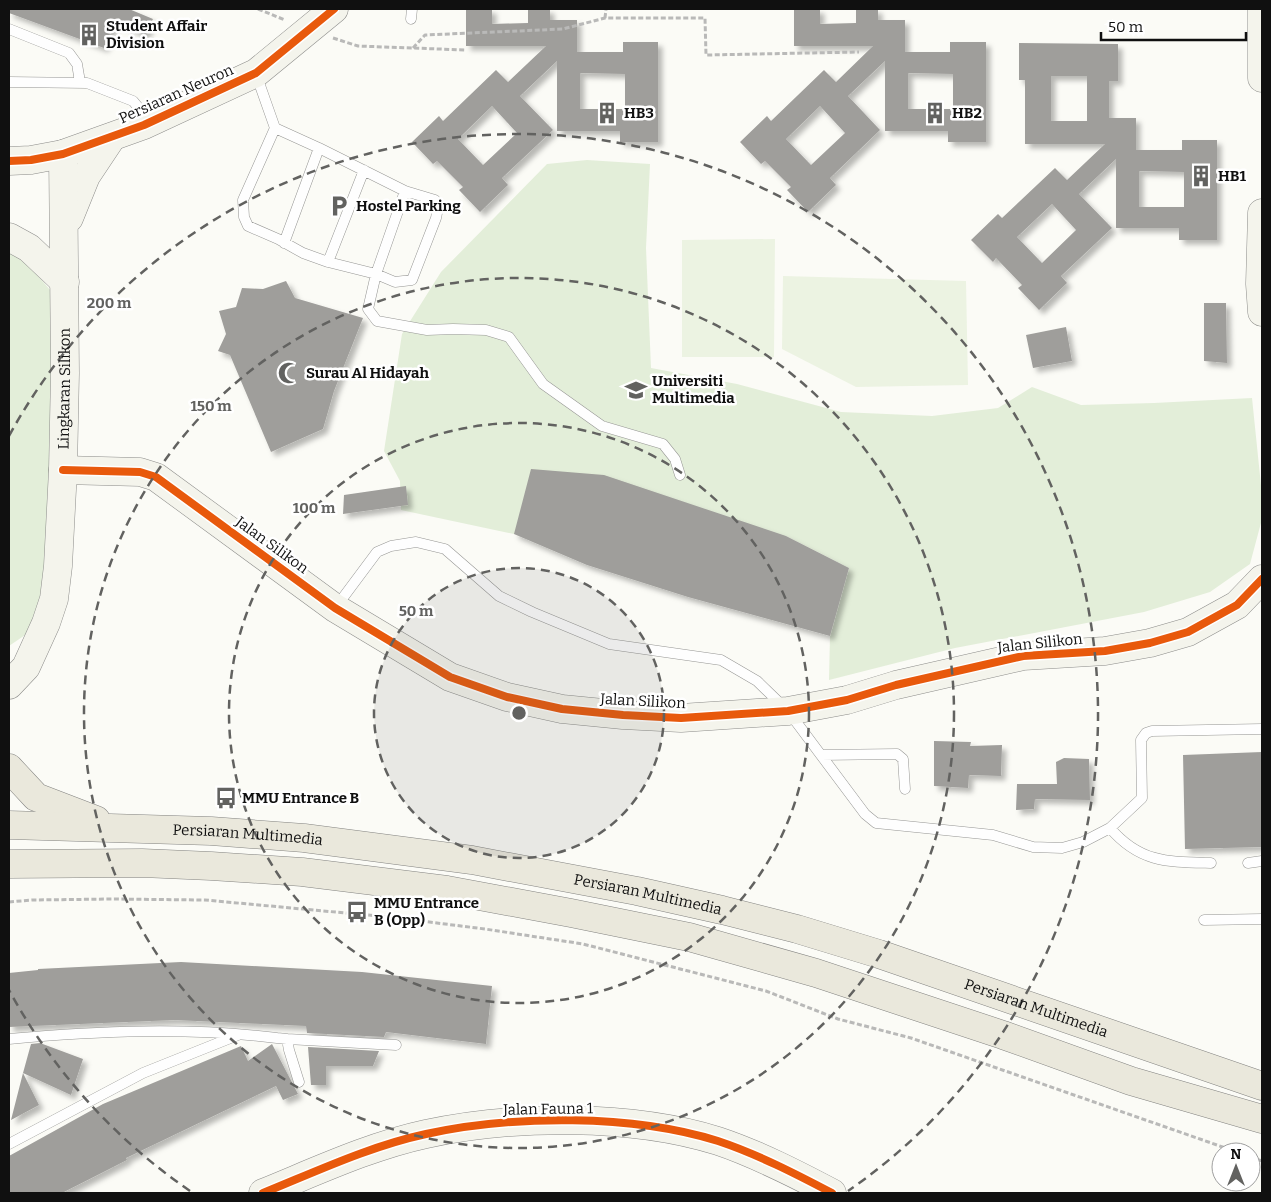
<svg xmlns="http://www.w3.org/2000/svg" width="1271" height="1202" viewBox="0 0 1271 1202" font-family="Bitter,serif">
<style>
.green{fill:#e3eed9}
.pitch{fill:#ecf3e2}
.building{fill:#9f9e9b;fill-rule:evenodd;filter:url(#shadow)}
.lines{fill:none;stroke-linecap:round;stroke-linejoin:round}
.lane-casing{stroke:#969694;stroke-width:11}
.secondary-casing{stroke:#8c8c8a;stroke-width:29}
.primary-casing{stroke:#838381;stroke-width:29}
.path{stroke:#b9b9b8;stroke-width:3;stroke-dasharray:5 2.5;stroke-linecap:butt}
.lane{stroke:#fefefe;stroke-width:10}
.secondary{stroke:#f4f4ec;stroke-width:28}
.primary{stroke:#eae8dc;stroke-width:28}
.cycleway-casing{stroke:#fff;stroke-width:11}
.cycleway{stroke:#e8590c;stroke-width:8}
.ring{fill:none;stroke:#626260;stroke-width:2.5;stroke-dasharray:9 6}
.labels{text-anchor:middle;dominant-baseline:central;stroke-width:5;stroke-linejoin:round;paint-order:stroke}
.poi-label{font-size:15px;font-weight:bold;fill:#101010;stroke:#fff;text-anchor:start}
.street-label{font-size:15px;fill:#101010;stroke:#fff}
.centre{fill:#626260;stroke:#fff;stroke-width:2.5}
.ring-label{font-size:15px;text-anchor:middle;font-weight:bold;fill:#626260;stroke:#fff;stroke-width:5;stroke-linejoin:round;paint-order:stroke}
</style>
<defs>
<filter id="shadow"><feDropShadow dx="4.5" dy="4.5" stdDeviation="2.5" flood-color="#0004"/></filter>
</defs>
<rect width="100%" height="100%" fill="#fbfbf6"/>
<path class="green" d="M587,160L650,164L646,248L651,368L737,384L841,412L932,416L998,408L1032,387L1081,405L1154,403L1252,398L1262,495V519L1250,564L1210,592L1144,612L955,648L829,680L830,636L849,568L786,536L514,534L401,510L400,481L384,451L402,334L441,272L547,164Z
M9,246L32,269L51,291L54,385L49,573L31,631L9,646Z"/>
<path class="pitch" d="M775,239L774,357H682V240Z
M783,276L966,281L968,385L856,387L782,349Z"/>
<path class="building" d="M9,9H129L153,19L145,35L115,22L104,48L9,13Z
M466,9H492V24L528,23V9H550V20H577V52H623V42H658V142H620V131H557V61L520,96L553,130L502,178L508,185L480,212L459,190L463,187L437,161L433,164L412,142L439,116L443,121L496,70L508,82L546,46H466ZM580,73L625,74V109H580ZM492,106L517,133L483,165L458,139Z
M794,9H820V24L856,23V9H878V20H905V52H950V42H986V142H948V131H885V61L848,96L880,130L830,178L836,185L808,212L787,190L791,187L765,161L761,164L740,142L767,116L771,121L824,70L836,82L873,46H794ZM908,73L953,74V109H908ZM820,106L845,133L811,165L786,139Z
M1019,43L1118,44V81H1109V118H1136V150H1182V140H1217V240H1179V228H1116V159L1079,194L1112,228L1061,276L1067,283L1039,310L1018,288L1022,285L996,258L993,262L971,240L998,214L1002,218L1055,168L1067,180L1105,144H1025V80H1019ZM1051,76H1087V121H1051ZM1139,171L1184,172V207H1139ZM1052,204L1076,230L1042,263L1017,237Z
M286,281L295,298L363,318L334,391L323,429L271,452L230,355L218,351L226,334L219,311L236,307L242,288L263,289Z
M1204,303H1226L1227,363L1204,361Z
M1066,327L1072,361L1033,368L1026,335Z
M531,469L604,475L786,536L849,568L830,636L688,597L587,565L514,534Z
M406,486L408,505L343,514L344,495Z
M934,741L971,742L970,746L1002,745L1001,776L969,775L968,788L934,786Z
M1262,752V847L1185,849L1183,755Z
M1064,758L1089,759L1090,800L1035,799L1034,809L1016,810L1017,784H1057L1056,762Z
M181,962L362,972L492,986L486,1044L386,1032L384,1037L307,1033L306,1026L175,1020L9,1027V973L38,970V969Z
M40,1043L83,1059L71,1095L23,1073L31,1044Z
M272,1044L298,1094L283,1100L276,1086L126,1158L127,1160L62,1193H9V1156L103,1104L241,1046L248,1061Z
M308,1047L379,1051L373,1066H326V1085H311Z
M23,1073L39,1105L11,1120Z"/>
<g class="lines">
<g class="lane-casing">
<path id="lane" d="M411,19L412,9
M9,29L69,53L77,64L80,82
M256,74L275,128L243,200L244,217L248,226L278,239L303,253L328,262L376,274L395,282L412,280L436,218L438,208L435,200L405,191L319,148L275,128
M9,82L87,83L133,101L138,107L144,125
M405,191L376,274L368,309L377,321L427,330L453,329L486,330L509,337L543,384L602,426L663,444L675,459L680,475
M284,243L319,148
M328,262L364,170
M336,607L377,552L391,546L416,542L445,549L499,596L532,612L609,644L721,660L757,681L788,711L865,814L876,823L993,835L1033,847L1062,848L1083,842L1110,828L1142,798L1141,740L1146,733L1152,731L1262,729
M821,755L897,754L903,759L905,789
M1110,828C1140,863 1168,862 1211,863
M1248,863L1262,861
M1204,920L1262,919
M9,1039C98,1031 188,1027 277,1038L287,1039L289,1050L299,1082
M287,1039L396,1045
M9,1144L143,1073L238,1035"/>
</g>
<g class="secondary-casing">
<g id="secondary">
<path d="M1262,9V78"/>
<path d="M9,161L31,160L63,154L144,125L256,73L334,9"/>
<path d="M1262,213L1260,284L1262,312"/>
<path d="M69,218L86,176L112,137"/>
<path d="M9,237L29,248L65,282"/>
<path d="M63,470L140,472L156,477L335,608L450,677L507,697L562,709L623,715L681,718L788,711L847,700L896,685L1023,656L1105,651L1150,643L1188,632L1237,605L1262,579"/>
<path id="s1" d="M9,685L26,667L46,623L54,599L58,566L63,470L65,373L63,154"/>
<path d="M263,1193C315,1172 370,1146 426,1134C514,1115 632,1114 718,1141C757,1154 796,1174 832,1193"/>
</g>
</g>
<g class="primary-casing">
<g id="primary">
<path d="M9,768L36,797L96,820"/>
<path id="s2" d="M9,825L211,831L304,838L472,860L637,891L722,910L797,929L879,954L1262,1086"/>
<path d="M9,864L142,863L211,866L302,872L447,890L571,913L689,937L816,973L1003,1035L1131,1081L1262,1119"/>
</g>
</g>
<path class="path" d="M258,9L285,20
M605,18L606,9
M333,38L358,46L466,50
M413,48L425,35L563,29L605,18H705L706,55L859,52
M9,902L32,900L114,899L205,900L389,917L485,929L583,944L766,991L838,1019L911,1038L1237,1152
M1251,1157L1262,1161"/>
<use href="#lane" class="lane"/>
<use href="#secondary" class="secondary"/>
<use href="#primary" class="primary"/>
<g class="cycleway-casing">
<path id="cycleway" d="M9,161L31,160L63,154L144,125L256,73L334,9
M63,470L140,472L156,477L335,608L450,677L507,697L562,709L623,715L681,718L788,711L847,700L896,685L1023,656L1105,651L1150,643L1188,632L1237,605L1262,579
M263,1193C315,1172 370,1146 426,1134C514,1115 632,1114 718,1141C757,1154 796,1174 832,1193"/>
</g>
<use href="#cycleway" class="cycleway"/>
</g>
<circle cx="519" cy="713" r="145" fill="#626260" fill-opacity=".12"/>
<g class="ring">
<circle cx="519" cy="713" r="145"/>
<circle cx="519" cy="713" r="290"/>
<circle cx="519" cy="713" r="435"/>
<path d="M190 1191A580 580 0 0 1 9 990M9 436A580 580 0 1 1 848 1191"/>
</g>
<defs>
<g id="building-bare" transform="scale(1.725)"><path d="M-4-6H4V6H1V3H-1V6H-4ZM-2.5-4.3h1.7v1.8h-1.7ZM.8-4.3h1.7v1.8H.8ZM-2.5-1h1.7V.8h-1.7ZM.8-1h1.7V.8H.8Z" fill="#626260" stroke="#fff" stroke-width="2.5" paint-order="stroke"/></g>
<g id="parking-bare" transform="scale(1.725)"><path d="M-3.5-5.5H1a3.5 3.5 0 0 1 0 7H-1V5.5H-3.5ZM-1-3.4V-.6H.8a1.4 1.4 0 0 0 0-2.8Z" fill="#626260" stroke="#fff" stroke-width="2.5" paint-order="stroke"/></g>
<g id="mosque-bare" transform="scale(1.725)"><path d="M3.5-4.9A6 6 0 1 0 3.5 4.9A5 5 0 1 1 3.5-4.9Z" fill="#626260" stroke="#fff" stroke-width="2.5" paint-order="stroke"/></g>
<g id="university-bare" transform="scale(1.725)"><path d="M0-5L7-2L0 1L-7-2ZM-4 1L0 2.5L4 1V4Q0 6-4 4Z" fill="#626260" stroke="#fff" stroke-width="2.5" paint-order="stroke"/></g>
<g id="bus-bare" transform="scale(1.725)"><path d="M-5-6H5V4H4V6H2V4H-2V6H-4V4H-5ZM-3.5-4V0h7V-4ZM-3.5 1.2v1.5H-2V1.2ZM2 1.2v1.5H3.5V1.2Z" fill="#626260" stroke="#fff" stroke-width="2.5" paint-order="stroke"/></g>
</defs>
<g fill-rule="evenodd">
<use href="#building-bare" x="89" y="35"/>
<use href="#building-bare" x="607" y="113"/>
<use href="#building-bare" x="935" y="113"/>
<use href="#building-bare" x="1201" y="176"/>
<use href="#parking-bare" x="339" y="206"/>
<use href="#mosque-bare" x="289" y="373"/>
<use href="#university-bare" x="636" y="390"/>
<use href="#bus-bare" x="226" y="798"/>
<use href="#bus-bare" x="357" y="912"/>
</g>
<g class="labels">
<g class="poi-label">
<text x="106" y="26">Student Affair<tspan x="106" dy="17">Division</tspan></text>
<text x="624" y="113">HB3</text>
<text x="952" y="113">HB2</text>
<text x="1218" y="176">HB1</text>
<text x="356" y="206">Hostel Parking</text>
<text x="306" y="373">Surau Al Hidayah</text>
<text x="652" y="381">Universiti<tspan x="652" dy="17">Multimedia</tspan></text>
<text x="242" y="798">MMU Entrance B</text>
<text x="374" y="903">MMU Entrance<tspan x="374" dy="17">B (Opp)</tspan></text>
</g>
<g class="street-label">
<text transform="translate(176 94) rotate(-24)">Persiaran Neuron</text>
<text stroke="none"><textPath href="#s1" startOffset="309">Lingkaran Silikon</textPath></text>
<text transform="translate(272 545) rotate(36)">Jalan Silikon</text>
<text transform="translate(1040 643) rotate(-6)">Jalan Silikon</text>
<text transform="translate(643 701) rotate(3)">Jalan Silikon</text>
<text stroke="none"><textPath href="#s2" startOffset="239">Persiaran Multimedia</textPath></text>
<text stroke="none"><textPath href="#s2" startOffset="644">Persiaran Multimedia</textPath></text>
<text stroke="none"><textPath href="#s2" startOffset="1049">Persiaran Multimedia</textPath></text>
<text transform="translate(548 1109) rotate(-1)">Jalan Fauna 1</text>
</g>
</g>
<circle cx="519" cy="713" r="8" class="centre"/>
<g class="ring-label">
<text x="109" y="308">200 m</text>
<text x="211" y="411">150 m</text>
<text x="314" y="513">100 m</text>
<text x="416" y="616">50 m</text>
</g>
<rect width="1271" height="1202" fill="none" stroke="#101010" stroke-width="20"/>
<g transform="translate(1236 1167)"><circle r="24" fill="#ffffff" stroke="#9f9f9f"/>
<path d="M0-4L9 19L0 12L-9 19Z" fill="#626260"/>
<text y="-8" font-size="14" font-weight="bold" text-anchor="middle" fill="#101010">N</text>
</g>
<path d="M1101 32v8h145v-8" fill="none" stroke="#101010" stroke-width="2.5"/>
<text x="1108" y="32" font-size="15" fill="#101010" stroke="#ffffff" stroke-width="4" paint-order="stroke">50 m</text>
</svg>
